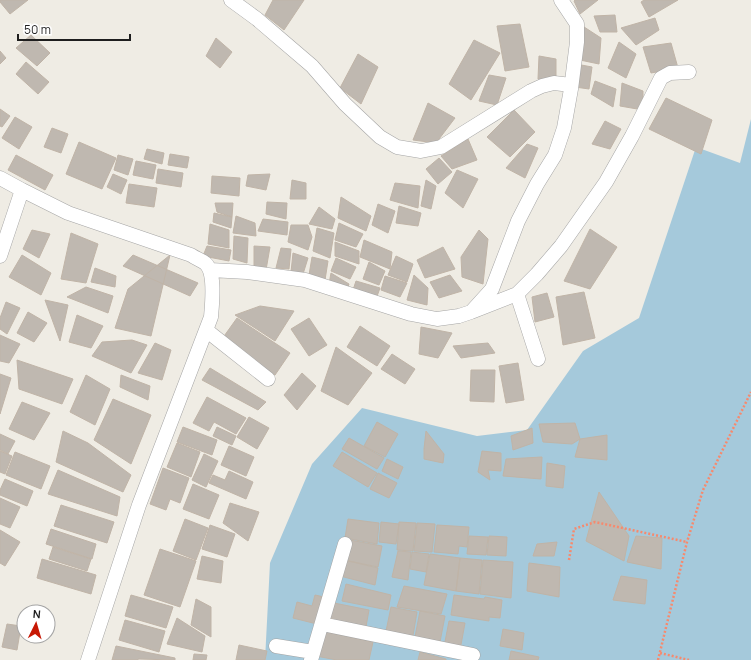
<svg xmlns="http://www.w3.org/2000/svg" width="751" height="660" viewBox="0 0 751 660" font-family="Manrope,sans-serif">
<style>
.water{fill:#a5c9db}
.building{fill:#bfb8b0;stroke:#c0b4a7}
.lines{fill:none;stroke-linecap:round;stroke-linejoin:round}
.minor-casing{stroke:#a5a5a5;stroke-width:15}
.path{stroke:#f7896d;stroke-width:2.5;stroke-dasharray:2 2;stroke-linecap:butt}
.minor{stroke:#fff;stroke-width:14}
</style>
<rect width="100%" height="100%" fill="#efece4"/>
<path class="water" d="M751,119V660H265L270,563L312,464L362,408L477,436L527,430L583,351L639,318L696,147L740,163Z"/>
<path class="building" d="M0,0H28L10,14L0,2Z
M273,0H304L284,30L265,15Z
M575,0H598L580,14L574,1Z
M644,0H678L649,17L641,2Z
M615,15L617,32H600L594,16Z
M655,18L659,30L636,45L621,28Z
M520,24L529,67L505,71L497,26Z
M581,25L601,38L599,64L580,60Z
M31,35L50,53L37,66L16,48Z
M216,38L232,52L220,68L206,56Z
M474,40L500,53L471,100L449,84Z
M619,42L636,54L626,78L608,68Z
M671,43L678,68L651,73L643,47Z
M0,51L6,58L0,64Z
M358,54L378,67L361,104L340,88Z
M539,56L556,59V81L538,79Z
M26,62L49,82L38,94L16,74Z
M576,64L592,67L589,89L575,87Z
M489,75L506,78L497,105L479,101Z
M595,81L616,89L613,107L591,94Z
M622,83L643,91V110L620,106Z
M666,98L712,120L701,154L649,129Z
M428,103L455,118L436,143L413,140Z
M0,109L10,116L2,127L0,126Z
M514,110L535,132L510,157L487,137Z
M15,117L32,127L19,149L2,138Z
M605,121L621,129L610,149L592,144Z
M52,128L68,134L61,153L44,147Z
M468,139L477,160L452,169L441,156Z
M79,142L116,158L102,189L66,174Z
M527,144L538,148L525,178L506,168Z
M147,149L164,153L162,164L144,159Z
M170,154L189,157L187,168L168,165Z
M16,155L53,175L45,190L8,170Z
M118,155L133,159L128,175L114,170Z
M439,158L452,172L438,184L426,169Z
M136,161L156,165L153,179L133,175Z
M158,169L183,173L181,187L156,183Z
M457,170L478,179L463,208L445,193Z
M113,174L127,180L121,194L107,187Z
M270,174L266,190L246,186L248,175Z
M212,176L240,178L239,196L211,193Z
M292,180L306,183V199H290Z
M426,180L436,186L431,209L421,206Z
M395,183L420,186L418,208L390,200Z
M129,184L157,188L154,207L126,203Z
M341,197L371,216L366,231L338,218Z
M267,202L287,203L286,219L266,214Z
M215,203H233L232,217L217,212Z
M378,204L395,211L388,233L372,225Z
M399,206L421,213L418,226L396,223Z
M319,207L335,219L332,229L309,224Z
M214,213L232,217L231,228L213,222Z
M236,216L255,223L256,236L233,233Z
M263,219L288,222L287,235L258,231Z
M339,223L363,234L356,247L335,240Z
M210,224L229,230V248L208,244Z
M291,225H308L312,237L308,250L288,242Z
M317,228L334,233L330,258L313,251Z
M590,229L617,247L590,289L564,281Z
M32,230L50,234L39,258L23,249Z
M479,230L488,239L483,284L462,277L461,257Z
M71,233L98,244L86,283L61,279Z
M234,236L248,238L247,263L233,259Z
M364,240L392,252L390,269L360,257Z
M335,242L359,251V264L335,256Z
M207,246L231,250L229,261L203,256Z
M254,246L270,247L266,270L254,267Z
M443,247L455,269L425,278L417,260Z
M281,248L291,249L289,269L276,268Z
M293,253L308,258L303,274L291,272Z
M22,255L51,273L41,295L9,277Z
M133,255L198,283L190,296L123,266Z
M170,255L151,336L115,328L128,289Z
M396,256L413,264L407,282L388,275Z
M312,257L328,261L325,280L309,275Z
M336,258L356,267L350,279L331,271Z
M369,262L385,271L379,285L363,279Z
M95,268L116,276L115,287L91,282Z
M331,273L349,284L347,290L329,284Z
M414,275L428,288L427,305L407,300Z
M450,275L462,291L439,298L430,282Z
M385,276L407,283L400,297L381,290Z
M356,281L380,288L376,299L352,293Z
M86,287L113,296L108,313L67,297Z
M584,292L595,338L563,345L556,297Z
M547,293L554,317L535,322L532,297Z
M45,300L68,305L60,341Z
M6,302L20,308L7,334L0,329V318Z
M260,306L294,311L275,341L235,315Z
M28,312L47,323L34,342L17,333Z
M77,315L103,326L91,348L69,342Z
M237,318L290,353L275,375L222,339Z
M309,318L327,345L309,356L291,329Z
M360,326L390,346L377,366L347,347Z
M421,327L452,333L438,358L419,354Z
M0,335L20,344L9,363L0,361Z
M132,340L147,345L131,373L92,356L102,342Z
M155,343L171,350L162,380L138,373Z
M488,343L495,353L461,358L453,346Z
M336,347L372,373L348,405L321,391Z
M392,354L415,369L405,384L381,369Z
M17,360L73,379L62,404L19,389Z
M518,363L524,400L506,403L499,366Z
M210,368L266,402L258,410L202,380Z
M471,370H495L494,402L470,401Z
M302,373L316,386L297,410L284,395Z
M0,374L11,378L0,414Z
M86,375L110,389L95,425L70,412Z
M121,375L150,386L148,400L120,387Z
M207,397L246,418L236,434L214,422L209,431L193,423Z
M113,399L151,415L131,464L94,440Z
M22,402L50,413L34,440L9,429Z
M249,417L269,428L257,449L237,437Z
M377,422L398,434L385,457L364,446Z
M575,423L580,439L572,444L543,442L539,424Z
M183,427L217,440L212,455L177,442Z
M217,427L236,436L232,445L213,436Z
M532,428L533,443L513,450L511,436Z
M63,431L88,443L131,475L123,492L56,462Z
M426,431L444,454L443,463L424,459V449Z
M0,434L15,441L8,454L0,450Z
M607,435V460L575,457L580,439Z
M349,438L384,458L377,469L342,449Z
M177,443L200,452L191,477L167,467Z
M229,446L254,457L246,476L221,465Z
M0,451L12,456L5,474L0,472Z
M482,451L501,453V471L488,470L490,480L478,472Z
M15,452L50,466L41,489L6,475Z
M342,452L377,473L368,487L333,466Z
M204,454L218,461L206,487L192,480Z
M542,457L541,479L503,476L506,459Z
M387,459L403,467L398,479L382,471Z
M547,463L565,466L563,488L546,486Z
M163,468L189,478L180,503L170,499L166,510L150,504Z
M58,470L120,497L117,516L48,494Z
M229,471L253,482L246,499L209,483L213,475L225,480Z
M378,473L397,483L389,498L370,489Z
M5,479L33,491L27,506L0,495V490Z
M193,484L219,495L209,519L183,509Z
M599,492L629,536L624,561L586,541Z
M0,498L20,507L10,528L0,524Z
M230,503L259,512L248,541L223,523Z
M61,505L114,522L107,543L54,526Z
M185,519L208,528L196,560L173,551Z
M348,519L379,523L377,544L345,538Z
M381,522L399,524L396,544L379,542Z
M399,522L416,523L413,551L397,550Z
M417,523L435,524L432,552L414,551Z
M210,525L235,534L227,557L202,549Z
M437,525L469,527L467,547L459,546L458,554L434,552Z
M51,529L96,544L92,559L46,544Z
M0,530L20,542L5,566L0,563Z
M469,536L488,537L486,555L467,554Z
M489,536L507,537L506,556L487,555Z
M636,536L662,538L661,569L627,562Z
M350,540L382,546L378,567L344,560Z
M557,542L554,556H533L537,544Z
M53,547L91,559L87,571L49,559Z
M160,549L196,561L180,607L144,595Z
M398,551L411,552L408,580L392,577Z
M412,552L429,554L426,572L410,569Z
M430,554L460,558L456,591L424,585Z
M202,556L223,561L221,583L197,579Z
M460,558L482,560L479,594L456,591Z
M42,559L96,575L91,594L37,578Z
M344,560L378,568L375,585L340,576Z
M483,560L513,562L511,598L480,594Z
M529,563L560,567L559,597L527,591Z
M621,576L647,580L645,604L613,600Z
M346,584L391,595L388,610L342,601Z
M404,586L447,594L441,614L397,607Z
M131,595L173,607L166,628L125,616Z
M315,595L324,597L317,624L293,618L297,602L312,606Z
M454,595L484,599L485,597L502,600L500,618L489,617V621L451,615Z
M196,599L211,607V637L191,625Z
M329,602L369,610L365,632L323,623Z
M391,607L417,612L412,641L385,636Z
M420,611L445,616L439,647L414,642Z
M177,618L205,636L202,652L167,644Z
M125,620L165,631L159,652L119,640Z
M449,621L465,623L460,650L444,647Z
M7,624L21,626L17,650L2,647Z
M503,629L524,633L522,650L500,646Z
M321,631L373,642L369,660H337L316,656Z
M239,645L267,651L265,660H236Z
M116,646L175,658V660L138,659V660H112Z
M511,651L539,657L538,660H509Z
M420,652L446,659V660H418Z
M194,654L207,655L206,660H193Z"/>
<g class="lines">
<g class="minor-casing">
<path id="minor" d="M231,0L257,19L312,66L345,104L380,137L397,147L421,151L441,147L531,91L542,86L554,83L571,85
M0,178L22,190L68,213L191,255C195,258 201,260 205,263C216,272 212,304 211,317L139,505L88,660
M0,256L22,190
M210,270L247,272L305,280L411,314L437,319L459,316L471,312L517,294L537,274L561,246L606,182L632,136L661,78L670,73L689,72
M517,294L538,359
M473,310L492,289L518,221L537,184L555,155L564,128L571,89L577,42V24L561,0
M206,330L268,379
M322,624L473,655
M276,646L313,652
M311,660L345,544"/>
</g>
<path class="path" d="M569,560L574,529L595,522L687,542
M660,653L689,660
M658,660L687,542L703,490L751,392"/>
<use href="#minor" class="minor"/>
</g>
<g transform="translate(36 624) rotate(5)"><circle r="19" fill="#ffffff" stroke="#a5a5a5"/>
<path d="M0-3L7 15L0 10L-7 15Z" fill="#c71804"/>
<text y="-6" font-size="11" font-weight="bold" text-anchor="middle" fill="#1e1e1e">N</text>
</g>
<path d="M18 34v6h112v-6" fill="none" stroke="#1e1e1e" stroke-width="2"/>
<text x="24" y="34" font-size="12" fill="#1e1e1e" stroke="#ffffff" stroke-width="3" paint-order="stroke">50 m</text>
</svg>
